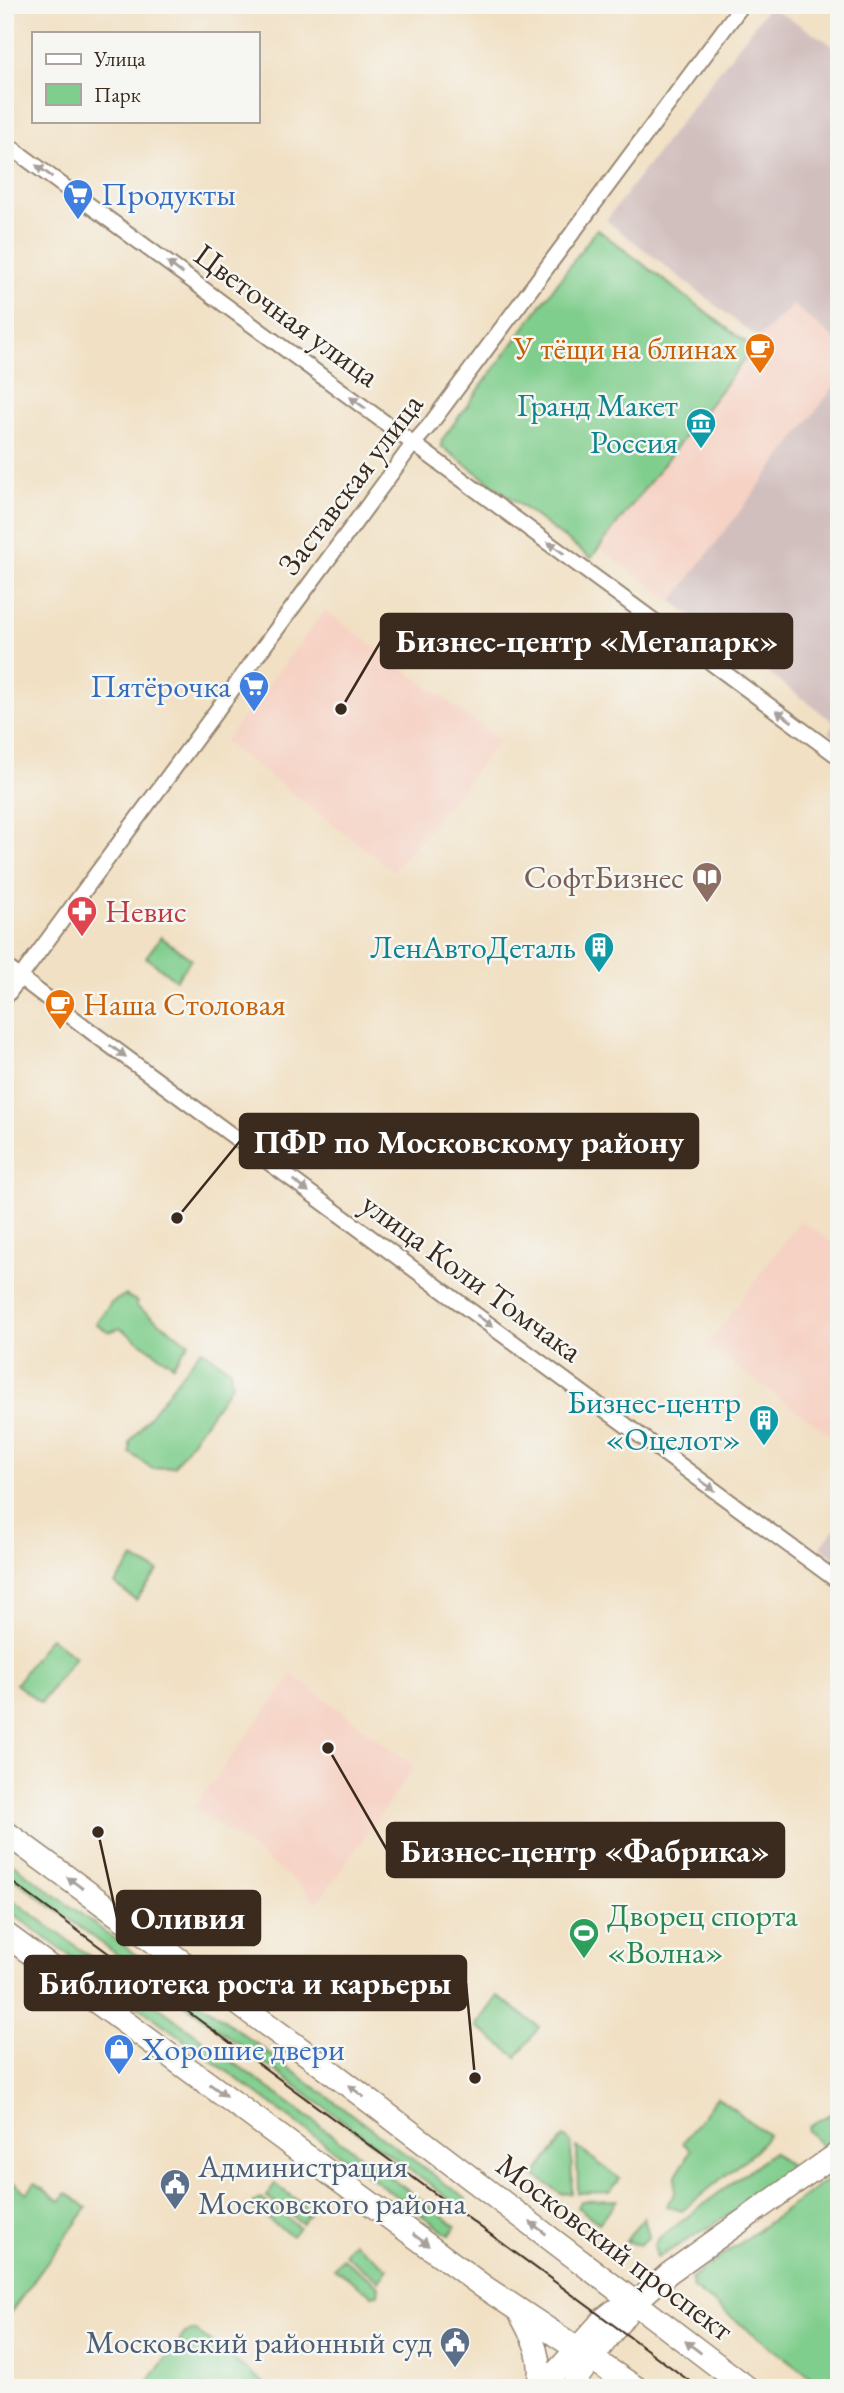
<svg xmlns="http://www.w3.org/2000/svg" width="844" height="2393" viewBox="0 0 844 2393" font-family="'EB Garamond',serif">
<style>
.built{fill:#f6d2c4}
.industrial{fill:#d1bfbe}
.green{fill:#80ce8d;stroke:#5e7c56;stroke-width:2}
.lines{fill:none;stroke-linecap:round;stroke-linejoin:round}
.street-casing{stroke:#968570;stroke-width:18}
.secondary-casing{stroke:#968570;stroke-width:24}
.primary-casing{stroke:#968570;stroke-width:26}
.street{stroke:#fff;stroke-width:14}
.secondary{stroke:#fff;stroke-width:21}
.primary{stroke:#fff;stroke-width:23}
.tram{stroke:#3b2a1e;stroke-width:2}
.oneway{fill:#a79f9a}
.labels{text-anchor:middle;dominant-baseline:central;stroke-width:5;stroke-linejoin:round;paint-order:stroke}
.shop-label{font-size:32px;fill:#366cbe;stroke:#f6f6f2;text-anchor:start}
.street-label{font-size:32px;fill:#3b2a1e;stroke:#f6f6f2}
.food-label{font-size:32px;fill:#c56008;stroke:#f6f6f2;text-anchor:end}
.culture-label{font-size:32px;fill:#0d838f;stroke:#f6f6f2;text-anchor:end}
.education-label{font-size:32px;fill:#785e54;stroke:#f6f6f2;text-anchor:end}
.health-label{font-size:32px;fill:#be3a42;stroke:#f6f6f2;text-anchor:start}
.leisure-label{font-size:32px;fill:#27864d;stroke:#f6f6f2;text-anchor:start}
.service-label{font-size:32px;fill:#4e5e75;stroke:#f6f6f2;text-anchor:start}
.leader{fill:none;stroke:#3b2a1e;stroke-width:2.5}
.callout-dot{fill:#3b2a1e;stroke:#f6f6f2;stroke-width:2.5}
.callout{fill:#3b2a1e;stroke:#3b2a1e;stroke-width:2.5}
.callout-label{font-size:33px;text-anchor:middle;font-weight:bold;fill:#fff}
</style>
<rect width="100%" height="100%" fill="#f6f6f2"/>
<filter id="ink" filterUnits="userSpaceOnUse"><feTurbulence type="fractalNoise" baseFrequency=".0143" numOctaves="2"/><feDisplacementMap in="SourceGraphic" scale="14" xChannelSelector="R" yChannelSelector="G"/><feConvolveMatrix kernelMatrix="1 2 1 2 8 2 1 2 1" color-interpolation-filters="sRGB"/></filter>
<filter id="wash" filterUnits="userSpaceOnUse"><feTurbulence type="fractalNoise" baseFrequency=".00686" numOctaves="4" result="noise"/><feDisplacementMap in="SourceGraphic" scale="28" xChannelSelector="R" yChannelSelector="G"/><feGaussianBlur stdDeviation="1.57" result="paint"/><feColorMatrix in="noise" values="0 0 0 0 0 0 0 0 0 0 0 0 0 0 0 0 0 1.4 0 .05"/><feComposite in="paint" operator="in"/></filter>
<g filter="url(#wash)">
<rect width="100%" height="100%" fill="#f1e0c3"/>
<path class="built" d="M793,304L839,343V380L672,601L600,548L758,338Z
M325,610L500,740L394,871L224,742Z
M800,1220L839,1247V1441L707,1346Z
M293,1674L415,1767L317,1903L295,1881L194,1807Z"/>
<path class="industrial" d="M769,6L839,49V343L793,305L758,338L606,220Z
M839,380V740L828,732L835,723L672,601Z
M839,1523V1561L820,1547Z"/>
<path class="green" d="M597,229L753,348L591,558L441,446L442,440Z
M161,937L191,959L176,980L146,957Z
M125,1295L138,1302L136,1306L189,1343L173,1365L120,1328L109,1332L96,1324L111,1303Z
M201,1349L230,1369L232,1384L174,1466L153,1469L130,1453V1442Z
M133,1559L158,1571L136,1600L115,1584Z
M50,1637L75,1657L41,1703L16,1684Z
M5,1858L466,2199L460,2207L5,1872Z
M5,1894L456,2226L449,2235L5,1908Z
M498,1996L539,2027L517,2057L476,2026Z
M717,2097L768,2135L755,2151L682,2211L666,2206L675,2193L676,2175L691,2150L683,2143Z
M839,2109V2140L825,2150L808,2130L809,2126Z
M564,2137L571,2143L572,2193L561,2194L535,2175Z
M577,2147L620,2179L610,2192L578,2193Z
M773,2152L795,2171L731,2214L657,2258L654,2246L658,2239Z
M839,2171V2388H825L693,2288L691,2279Z
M5,2177L27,2193L35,2183L60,2201L67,2193L87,2208L5,2320Z
M275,2184L311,2211L302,2223L266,2196Z
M261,2199L299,2227L292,2236L255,2210L254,2202Z
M617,2200L599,2223L577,2207L581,2201Z
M644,2217L649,2237L639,2245L626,2241Z
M353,2242L388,2268L379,2281L344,2254Z
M342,2258L379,2286L378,2294L372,2295L334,2268Z
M195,2330L270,2388H149L150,2379L185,2333Z"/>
</g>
<g filter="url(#ink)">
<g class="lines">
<g class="street-casing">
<path id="street" d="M5,143L839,757
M5,966L93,1033L839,1582
M5,998L413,444L429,426L742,5"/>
</g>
<g class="secondary-casing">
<path id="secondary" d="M517,2309C531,2335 545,2357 537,2388
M541,2388L604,2318L613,2311L630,2305
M570,2388L635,2303L669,2273L839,2152"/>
</g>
<g class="primary-casing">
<path id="primary" d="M5,1832L322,2065L747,2388
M5,1934L484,2287L636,2388"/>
</g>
<use href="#street" class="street"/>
<use href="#secondary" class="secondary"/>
<use href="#primary" class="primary"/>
<path class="tram" d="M5,1877L699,2388"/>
</g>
<defs><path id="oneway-solid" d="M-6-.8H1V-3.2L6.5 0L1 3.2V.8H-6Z" transform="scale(1.75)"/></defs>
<g class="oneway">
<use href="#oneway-solid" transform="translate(44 171) rotate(-144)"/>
<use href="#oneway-solid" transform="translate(175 268) rotate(-143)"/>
<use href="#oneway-solid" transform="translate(358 403) rotate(-144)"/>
<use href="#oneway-solid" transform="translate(556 548) rotate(-144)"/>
<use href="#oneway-solid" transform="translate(784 716) rotate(-144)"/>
<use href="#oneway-solid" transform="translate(118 1051) rotate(36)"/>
<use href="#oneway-solid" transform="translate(301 1186) rotate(37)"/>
<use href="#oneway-solid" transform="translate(485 1321) rotate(36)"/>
<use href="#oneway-solid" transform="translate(707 1485) rotate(36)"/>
<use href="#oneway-solid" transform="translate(75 1883) rotate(-144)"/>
<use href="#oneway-solid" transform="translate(218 2090) rotate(36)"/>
<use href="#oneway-solid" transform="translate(356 2091) rotate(-143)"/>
<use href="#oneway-solid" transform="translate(538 2228) rotate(-143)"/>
<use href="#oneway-solid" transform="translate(421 2240) rotate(37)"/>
<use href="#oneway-solid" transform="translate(693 2347) rotate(-143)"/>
</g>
</g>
<defs>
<g id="supermarket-pin" transform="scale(1.575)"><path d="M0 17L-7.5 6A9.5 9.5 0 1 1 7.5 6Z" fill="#3f7fe0" stroke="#f6f6f2"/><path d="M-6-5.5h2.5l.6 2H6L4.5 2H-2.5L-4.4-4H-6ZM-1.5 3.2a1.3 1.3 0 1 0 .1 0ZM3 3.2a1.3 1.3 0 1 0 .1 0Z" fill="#fff"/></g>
<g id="cafe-pin" transform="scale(1.575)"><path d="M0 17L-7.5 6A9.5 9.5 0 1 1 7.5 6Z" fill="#e8710a" stroke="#f6f6f2"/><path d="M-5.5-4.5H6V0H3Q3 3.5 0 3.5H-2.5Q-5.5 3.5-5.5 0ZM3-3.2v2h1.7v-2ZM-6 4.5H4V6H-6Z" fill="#fff"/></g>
<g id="museum-pin" transform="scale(1.575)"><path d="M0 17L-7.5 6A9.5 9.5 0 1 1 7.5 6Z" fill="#0f9aa8" stroke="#f6f6f2"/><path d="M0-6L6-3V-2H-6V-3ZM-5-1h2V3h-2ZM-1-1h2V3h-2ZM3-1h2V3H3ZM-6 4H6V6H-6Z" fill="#fff"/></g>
<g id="library-pin" transform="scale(1.575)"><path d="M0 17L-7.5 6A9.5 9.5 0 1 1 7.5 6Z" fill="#8d6e63" stroke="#f6f6f2"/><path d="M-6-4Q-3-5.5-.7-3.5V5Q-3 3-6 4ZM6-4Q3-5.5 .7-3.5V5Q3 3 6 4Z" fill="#fff"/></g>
<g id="pharmacy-pin" transform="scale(1.575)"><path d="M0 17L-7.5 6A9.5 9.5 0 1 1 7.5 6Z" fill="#e0444e" stroke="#f6f6f2"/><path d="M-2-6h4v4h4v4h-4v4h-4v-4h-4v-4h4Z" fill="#fff"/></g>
<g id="building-pin" transform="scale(1.575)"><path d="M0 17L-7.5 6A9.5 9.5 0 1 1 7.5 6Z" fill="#0f9aa8" stroke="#f6f6f2"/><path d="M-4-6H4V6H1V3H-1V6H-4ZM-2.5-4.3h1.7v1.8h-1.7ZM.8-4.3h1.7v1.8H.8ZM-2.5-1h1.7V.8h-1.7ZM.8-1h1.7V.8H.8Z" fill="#fff"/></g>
<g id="stadium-pin" transform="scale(1.575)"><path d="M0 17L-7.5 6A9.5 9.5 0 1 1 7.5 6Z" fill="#2e9e5b" stroke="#f6f6f2"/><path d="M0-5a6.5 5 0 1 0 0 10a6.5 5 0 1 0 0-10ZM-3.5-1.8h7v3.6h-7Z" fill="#fff"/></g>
<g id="shop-pin" transform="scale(1.575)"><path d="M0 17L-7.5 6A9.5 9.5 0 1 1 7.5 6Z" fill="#3f7fe0" stroke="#f6f6f2"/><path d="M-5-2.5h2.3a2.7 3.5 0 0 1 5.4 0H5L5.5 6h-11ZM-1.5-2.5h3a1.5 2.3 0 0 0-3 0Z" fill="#fff"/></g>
<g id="civic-pin" transform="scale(1.575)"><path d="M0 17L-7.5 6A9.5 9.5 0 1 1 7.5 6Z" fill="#5c6f8a" stroke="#f6f6f2"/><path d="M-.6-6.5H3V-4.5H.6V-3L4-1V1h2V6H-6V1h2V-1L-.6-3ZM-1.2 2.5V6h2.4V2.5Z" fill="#fff"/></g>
</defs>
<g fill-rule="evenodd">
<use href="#supermarket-pin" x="78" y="194"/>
<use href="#cafe-pin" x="760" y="348"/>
<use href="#museum-pin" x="701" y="423"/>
<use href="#supermarket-pin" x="254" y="686"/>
<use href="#library-pin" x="707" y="877"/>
<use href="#pharmacy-pin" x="82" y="911"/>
<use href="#building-pin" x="599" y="947"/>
<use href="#cafe-pin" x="60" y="1004"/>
<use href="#building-pin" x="764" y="1420"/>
<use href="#stadium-pin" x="584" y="1933"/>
<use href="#shop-pin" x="119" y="2049"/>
<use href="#civic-pin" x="175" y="2184"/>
<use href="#civic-pin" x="455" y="2342"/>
</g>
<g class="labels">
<g class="shop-label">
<text x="101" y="194">Продукты</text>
<text x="231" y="686" text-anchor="end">Пятёрочка</text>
<text x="142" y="2049">Хорошие двери</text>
</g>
<g class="street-label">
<text transform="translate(287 315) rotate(36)">Цветочная улица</text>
<text transform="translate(350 484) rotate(-53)">Заставская улица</text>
<text transform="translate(472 1277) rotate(36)">улица Коли Томчака</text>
<text transform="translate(615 2247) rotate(37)">Московский проспект</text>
</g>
<g class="food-label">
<text x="737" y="348">У тёщи на блинах</text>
<text x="83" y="1004" text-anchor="start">Наша Столовая</text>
</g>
<g class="culture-label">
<text x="678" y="405">Гранд Макет<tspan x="678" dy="37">Россия</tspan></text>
<text x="576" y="947">ЛенАвтоДеталь</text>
<text x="741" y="1402">Бизнес-центр<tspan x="741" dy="37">«Оцелот»</tspan></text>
</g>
<g class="education-label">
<text x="684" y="877">СофтБизнес</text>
</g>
<g class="health-label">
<text x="105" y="911">Невис</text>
</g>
<g class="leisure-label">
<text x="607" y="1915">Дворец спорта<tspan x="607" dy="37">«Волна»</tspan></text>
</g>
<g class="service-label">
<text x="198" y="2166">Администрация<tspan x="198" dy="37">Московского района</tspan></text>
<text x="432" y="2342" text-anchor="end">Московский районный суд</text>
</g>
</g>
<path class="leader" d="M341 709L381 641M177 1218L240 1141M328 1748L387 1850M98 1832L117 1918M475 2078L466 1983"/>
<g class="callout-dot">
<circle cx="341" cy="709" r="7"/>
<circle cx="177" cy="1218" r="7"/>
<circle cx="328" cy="1748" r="7"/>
<circle cx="98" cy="1832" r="7"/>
<circle cx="475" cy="2078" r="7"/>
</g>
<g class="callout">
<rect x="381" y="614" width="411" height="54" rx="7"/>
<rect x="240" y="1114" width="458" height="54" rx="7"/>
<rect x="387" y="1823" width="397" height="54" rx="7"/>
<rect x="117" y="1891" width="143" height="54" rx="7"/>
<rect x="25" y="1956" width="441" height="54" rx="7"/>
</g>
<g class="callout-label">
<text x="587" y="652">Бизнес-центр «Мегапарк»</text>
<text x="469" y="1153">ПФР по Московскому району</text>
<text x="585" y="1862">Бизнес-центр «Фабрика»</text>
<text x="188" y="1929">Оливия</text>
<text x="245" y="1994">Библиотека роста и карьеры</text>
</g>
<rect width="844" height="2393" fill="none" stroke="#f6f6f2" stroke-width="28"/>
<rect x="32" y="32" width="228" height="91" fill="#f6f6f2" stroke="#aba49d" stroke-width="2"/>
<rect x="46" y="54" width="35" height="10" fill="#ffffff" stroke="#aba49d" stroke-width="2"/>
<text x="94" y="66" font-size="21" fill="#3b2a1e">Улица</text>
<rect x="46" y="84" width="35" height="21" fill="#80ce8d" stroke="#aba49d" stroke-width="2"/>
<text x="94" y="102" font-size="21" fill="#3b2a1e">Парк</text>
</svg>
